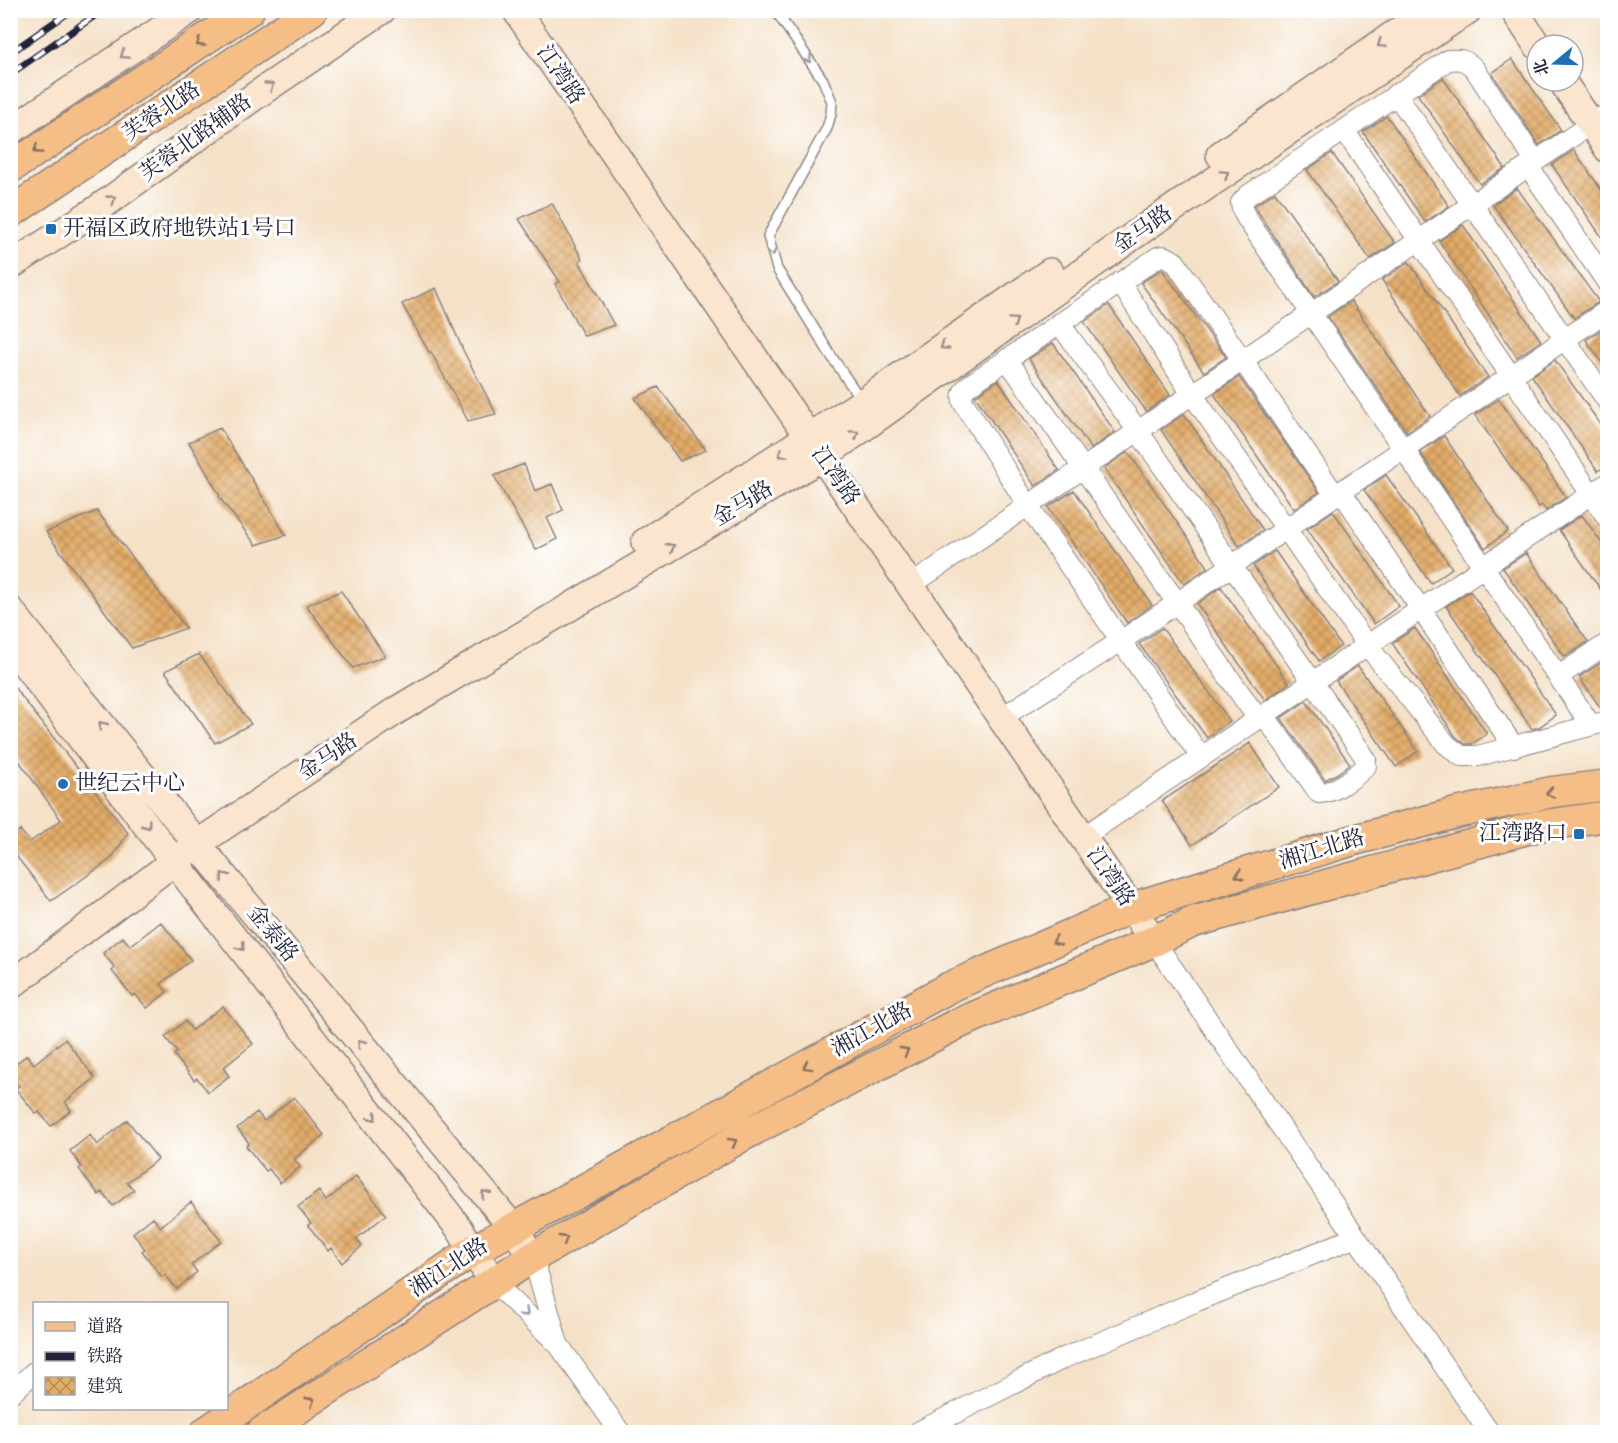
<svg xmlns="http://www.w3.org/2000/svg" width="1618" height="1443" viewBox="0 0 1618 1443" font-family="'Old Standard TT','Noto Serif SC',serif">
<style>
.building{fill:url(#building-cross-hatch)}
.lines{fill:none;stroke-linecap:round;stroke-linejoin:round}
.lane-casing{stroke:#8b8281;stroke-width:12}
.street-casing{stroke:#8b8281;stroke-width:22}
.secondary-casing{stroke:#8b8281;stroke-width:30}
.primary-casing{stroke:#8b8281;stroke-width:33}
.lane{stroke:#fff;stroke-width:9}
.street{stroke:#fff;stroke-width:20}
.secondary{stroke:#fbe5cf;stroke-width:27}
.primary{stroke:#f6be87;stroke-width:30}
.rail-casing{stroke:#22223b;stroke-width:7}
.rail{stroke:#fff;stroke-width:4.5;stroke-dasharray:14;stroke-linecap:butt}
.oneway{stroke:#8c7061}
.oneway2{stroke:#998d8c}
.oneway3{stroke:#9c9ca7}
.poi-dot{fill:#1f6fb2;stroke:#fff;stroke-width:2}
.labels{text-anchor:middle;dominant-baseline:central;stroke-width:6;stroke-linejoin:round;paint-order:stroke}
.street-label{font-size:22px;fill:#22223b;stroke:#fff}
.poi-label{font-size:22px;fill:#22223b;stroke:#fff;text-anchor:start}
</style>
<defs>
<pattern id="building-cross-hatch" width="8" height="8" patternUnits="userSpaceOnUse" patternTransform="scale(1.5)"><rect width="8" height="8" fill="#e3ac68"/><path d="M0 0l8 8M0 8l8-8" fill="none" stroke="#b88c57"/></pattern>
</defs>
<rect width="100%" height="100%" fill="#fff"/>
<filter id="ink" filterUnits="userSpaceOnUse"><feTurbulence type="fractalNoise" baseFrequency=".0167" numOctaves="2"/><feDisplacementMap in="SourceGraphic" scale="12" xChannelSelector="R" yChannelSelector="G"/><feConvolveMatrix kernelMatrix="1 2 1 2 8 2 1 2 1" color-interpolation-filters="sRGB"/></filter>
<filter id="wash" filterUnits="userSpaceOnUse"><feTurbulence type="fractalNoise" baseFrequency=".008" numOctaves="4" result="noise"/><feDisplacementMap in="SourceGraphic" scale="24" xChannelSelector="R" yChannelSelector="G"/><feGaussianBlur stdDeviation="1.35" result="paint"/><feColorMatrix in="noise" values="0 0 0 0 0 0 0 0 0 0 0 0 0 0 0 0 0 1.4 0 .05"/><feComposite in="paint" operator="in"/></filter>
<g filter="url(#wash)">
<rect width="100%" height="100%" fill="#f4e1c7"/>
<g id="blocks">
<path class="building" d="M1512,59L1561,130L1539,145L1492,73Z
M1443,78L1505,168L1480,184L1418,95Z
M1387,116L1449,206L1425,222L1363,132Z
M1574,150L1608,200V246L1552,165Z
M1332,153L1395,243L1370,259L1307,170Z
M1517,188L1599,302L1574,318L1493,205Z
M1275,192L1338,281L1314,297L1254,206Z
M552,203L582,259L579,261L614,325L584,336L555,284L560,282L519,219Z
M1463,225L1541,341L1517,357L1439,241Z
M1409,262L1488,377L1460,396L1382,280Z
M1162,269L1226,357L1204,372L1141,283Z
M436,288L463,350L496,414L468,421L431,352H429L402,304Z
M1351,301L1430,416L1407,432L1328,317Z
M1109,305L1170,395L1146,411L1084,322Z
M1608,325V371L1586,340Z
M1053,343L1115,432L1091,449L1029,359Z
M1555,360L1608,435V464L1598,471L1532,376Z
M1239,377L1319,492L1294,509L1214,394Z
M998,380L1059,470L1035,486L975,396Z
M658,387L706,450L680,461L635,398Z
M1499,399L1566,497L1546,511L1542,505L1539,507L1475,415Z
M1184,414L1263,530L1239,546L1161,430Z
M220,428L248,473L286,535L256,545L219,497L220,496L189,442Z
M1444,436L1508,531L1485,548L1420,452Z
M1128,452L1208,567L1184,584L1105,470L1104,468Z
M524,464L535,491L552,484L563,510L547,518L557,539L536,550L494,476Z
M1386,475L1452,568L1431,583L1364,490Z
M1074,490L1152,605L1127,623L1048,507Z
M97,511L186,628L132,648L46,532Z
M1333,511L1399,606L1374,624L1307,529Z
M1582,515L1608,552V600L1559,530Z
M1275,551L1341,646L1319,661L1253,566Z
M1526,553L1588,642L1565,657L1503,568Z
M1221,587L1289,683L1265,700L1197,604Z
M341,591L385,656L353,668L306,605Z
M1470,591L1556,715L1539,727L1532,729L1446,606Z
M1162,628L1230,721L1207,738L1139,644Z
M1415,628L1487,734L1472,744H1465L1456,737L1392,643Z
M199,654L251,724L215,743L165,671Z
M1602,662L1608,670V709L1602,710L1579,677Z
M1358,666L1418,751L1396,767L1336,681Z
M10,682L128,833L111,859L51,901L10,848V838L20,830L30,842L61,820L10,748Z
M1306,701L1350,764L1338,773L1325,780L1281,718Z
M1250,743L1279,787L1192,845L1162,801Z
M161,922L191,960L161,984L167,992L147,1008L135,994L132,996L112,971L115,968L103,953L123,937L130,946Z
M223,1006L253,1044L223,1068L229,1076L208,1092L197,1078L194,1080L174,1055L177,1052L165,1037L185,1021L192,1030Z
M65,1039L95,1078L65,1102L71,1110L51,1126L39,1112L36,1114L16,1089L19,1086L10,1075V1068L27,1055L34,1064Z
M294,1097L324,1135L294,1159L300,1167L280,1183L269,1169L266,1171L246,1146L249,1143L237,1128L257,1112L264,1121Z
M127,1120L158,1159L127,1182L134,1190L113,1206L102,1192L99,1195L79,1169L82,1167L70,1151L90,1135L97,1145Z
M356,1176L386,1215L356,1239L362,1246L342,1263L331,1248L328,1251L308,1225L311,1223L298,1207L319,1191L326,1201Z
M191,1202L221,1241L191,1265L197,1272L177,1289L165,1275L162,1277L142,1251L145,1249L133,1233L153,1217L160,1227Z"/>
</g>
</g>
<g filter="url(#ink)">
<use href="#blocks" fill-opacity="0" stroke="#8b8281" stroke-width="1.5"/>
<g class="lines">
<g class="lane-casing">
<path id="lane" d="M775,10L823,80L832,102L831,114L827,128L768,236L777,269L830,354L861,400"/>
</g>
<g class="street-casing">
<path id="street" d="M1396,94L1608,402
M1344,130L1608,519
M1535,161L1474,68C1464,59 1461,59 1448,60L1247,196L1241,203L1242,209L1247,219L1591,725
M1528,166L1608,284
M1120,282L1192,394L1367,645L1446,744L1461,756H1478L1608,721
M1059,323L1138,431L1362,753L1366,760V766C1357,776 1333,794 1319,793L1264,715
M1007,359L1258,719
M1341,491L1514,747
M911,585L1601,117
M1559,676L1608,643
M1001,718L1121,641L1608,310
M1201,757L1028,506L963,402C961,395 963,391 968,386L1158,257C1165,255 1169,258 1175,262L1335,495
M1083,837L1608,483
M1154,941L1489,1432
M533,1257L558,1344
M493,1282L558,1344L620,1432
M10,1393L15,1390L34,1372
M918,1432L1064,1358L1197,1301L1356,1237"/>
</g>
<g class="secondary-casing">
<path id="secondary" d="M516,10L1154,941
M1514,10L1537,45
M1562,81L1608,149
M10,131L190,10
M1220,155L1429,10
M10,266L99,208L255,96L382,10
M645,542L863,402L1050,272
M10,610L189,834L513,1228L533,1257
M10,644L166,851L459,1228L493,1282
M10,986L197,844L397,710L822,457L1150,224L1468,10"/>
</g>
<g class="primary-casing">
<path id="primary" d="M10,168L249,10
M10,213L312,10
M206,1432L474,1250L950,987L1131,908L1176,894L1354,840L1456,813L1552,792L1608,785
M262,1432L533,1257L744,1135L955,1025L1154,941L1193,922L1538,826L1608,816"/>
</g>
<use href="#lane" class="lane"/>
<use href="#street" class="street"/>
<use href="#secondary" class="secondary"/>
<use href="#primary" class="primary"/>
<g class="rail-casing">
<path id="rail" d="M10,53L72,10
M10,74L103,10"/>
</g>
<use href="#rail" class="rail"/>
</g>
<defs><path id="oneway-chevron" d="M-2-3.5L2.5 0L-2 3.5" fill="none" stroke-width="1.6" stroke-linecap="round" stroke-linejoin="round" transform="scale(1.5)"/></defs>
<g class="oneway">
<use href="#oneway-chevron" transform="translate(200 43) rotate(147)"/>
<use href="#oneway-chevron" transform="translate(37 150) rotate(147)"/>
<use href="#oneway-chevron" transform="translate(1550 793) rotate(170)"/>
<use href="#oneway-chevron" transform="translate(1239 875) rotate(163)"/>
<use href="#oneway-chevron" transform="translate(1056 941) rotate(156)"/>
<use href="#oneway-chevron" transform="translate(905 1051) rotate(-28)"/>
<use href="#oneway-chevron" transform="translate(807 1066) rotate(151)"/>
<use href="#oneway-chevron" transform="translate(733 1142) rotate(-30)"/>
<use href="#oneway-chevron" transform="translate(564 1239) rotate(-30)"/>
<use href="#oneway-chevron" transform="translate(311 1401) rotate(-33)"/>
</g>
<g class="oneway2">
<use href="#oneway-chevron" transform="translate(1381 44) rotate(145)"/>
<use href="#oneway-chevron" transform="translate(124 55) rotate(146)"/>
<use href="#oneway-chevron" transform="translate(270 86) rotate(-34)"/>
<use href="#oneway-chevron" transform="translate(1225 174) rotate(-34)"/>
<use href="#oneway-chevron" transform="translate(112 199) rotate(-36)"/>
<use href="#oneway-chevron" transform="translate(1014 321) rotate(-35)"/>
<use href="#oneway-chevron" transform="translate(944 346) rotate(145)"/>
<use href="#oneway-chevron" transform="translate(855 434) rotate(-35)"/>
<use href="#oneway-chevron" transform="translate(782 454) rotate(147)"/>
<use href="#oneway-chevron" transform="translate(671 547) rotate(-31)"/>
<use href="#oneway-chevron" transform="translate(102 725) rotate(-128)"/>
<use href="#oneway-chevron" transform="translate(147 825) rotate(53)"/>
<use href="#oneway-chevron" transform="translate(224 876) rotate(-129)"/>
<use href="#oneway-chevron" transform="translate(241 947) rotate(52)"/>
<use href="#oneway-chevron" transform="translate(361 1043) rotate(-129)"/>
<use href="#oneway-chevron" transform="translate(373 1117) rotate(52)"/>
<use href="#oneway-chevron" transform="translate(485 1194) rotate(-129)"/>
</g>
<g class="oneway3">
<use href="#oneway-chevron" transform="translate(808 59) rotate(56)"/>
<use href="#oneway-chevron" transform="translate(772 252) rotate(76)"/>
<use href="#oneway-chevron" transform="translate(525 1313) rotate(43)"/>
</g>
</g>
<g class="poi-dot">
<rect x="45" y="223" width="12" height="12" rx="3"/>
<circle cx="63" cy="784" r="6"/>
<rect x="1573" y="828" width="12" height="12" rx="3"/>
</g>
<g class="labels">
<g class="street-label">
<text transform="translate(560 75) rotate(56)">江湾路</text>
<text transform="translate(162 112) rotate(-34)">芙蓉北路</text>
<text transform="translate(196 138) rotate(-36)">芙蓉北路辅路</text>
<text transform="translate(1143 230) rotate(-35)">金马路</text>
<text transform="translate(835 476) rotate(55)">江湾路</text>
<text transform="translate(743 504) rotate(-31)">金马路</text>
<text transform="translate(328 757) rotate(-34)">金马路</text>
<text transform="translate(1322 850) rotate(-17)">湘江北路</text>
<text transform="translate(1110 877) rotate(56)">江湾路</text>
<text transform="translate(272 934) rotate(51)">金泰路</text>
<text transform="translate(872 1030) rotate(-29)">湘江北路</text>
<text transform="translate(449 1268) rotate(-33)">湘江北路</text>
</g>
<g class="poi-label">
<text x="63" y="229">开福区政府地铁站1号口</text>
<text x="75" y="784">世纪云中心</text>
<text x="1567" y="834" text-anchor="end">江湾路口</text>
</g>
</g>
<rect width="1618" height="1443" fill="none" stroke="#fff" stroke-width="36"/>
<rect x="33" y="1302" width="195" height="108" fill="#ffffff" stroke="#a7a7b1" stroke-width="1.5"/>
<rect x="45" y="1322" width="30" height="9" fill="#f6be87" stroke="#a7a7b1" stroke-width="1.5"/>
<text x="87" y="1332" font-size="18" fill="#22223b">道路</text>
<rect x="45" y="1352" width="30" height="9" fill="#22223b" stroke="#a7a7b1" stroke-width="1.5"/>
<text x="87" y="1362" font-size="18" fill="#22223b">铁路</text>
<rect x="45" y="1377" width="30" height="18" fill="url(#building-cross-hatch)" stroke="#a7a7b1" stroke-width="1.5"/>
<text x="87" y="1392" font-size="18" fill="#22223b">建筑</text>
<g transform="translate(1555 63) rotate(251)"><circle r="28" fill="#ffffff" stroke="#a7a7b1" stroke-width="1.5"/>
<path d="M0-4.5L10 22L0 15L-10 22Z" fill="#1f6fb2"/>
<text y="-9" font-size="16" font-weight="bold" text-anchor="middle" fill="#22223b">北</text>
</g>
</svg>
